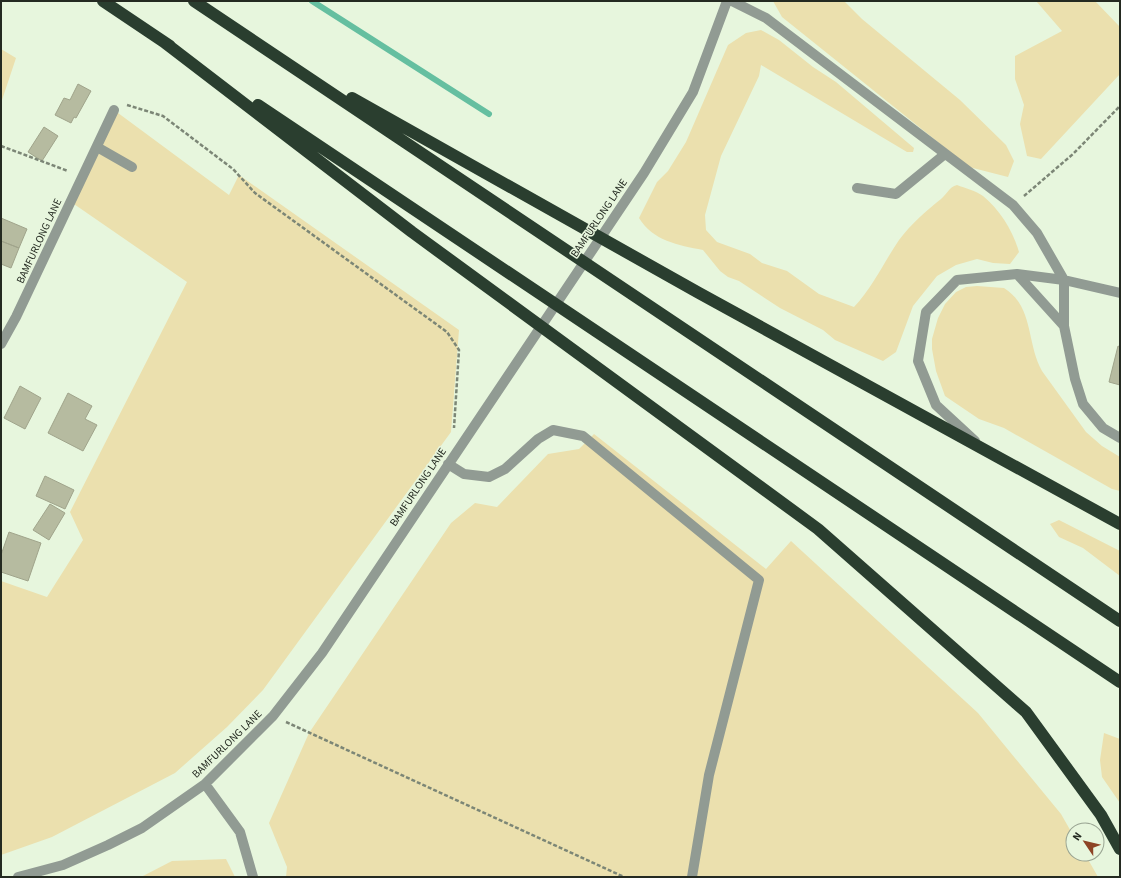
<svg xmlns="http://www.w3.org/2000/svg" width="1121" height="878" viewBox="0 0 1121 878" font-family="'Source Sans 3',sans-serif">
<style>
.green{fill:#ebe0ae}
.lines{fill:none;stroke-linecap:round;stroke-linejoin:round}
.stream{stroke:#65bfa0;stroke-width:6}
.building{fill:#b6bba0;stroke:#a0a48b}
.path{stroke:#7c8676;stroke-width:2.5;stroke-dasharray:4 2;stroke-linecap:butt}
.minor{stroke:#919b93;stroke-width:10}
.highway{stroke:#2a3e2f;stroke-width:12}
.labels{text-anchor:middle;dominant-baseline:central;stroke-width:3;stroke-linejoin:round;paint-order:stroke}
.street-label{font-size:11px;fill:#242a21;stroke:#e7f6dd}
</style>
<rect width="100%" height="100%" fill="#e7f6dd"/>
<path class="green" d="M773,1H844L862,19L960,100L1006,145L1014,161L1008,177L969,167L782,17Z
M1036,1H1095L1120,27V74L1041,159L1027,156L1020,124L1024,105L1015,79V56L1062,31Z
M761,30L779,40L813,67L836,82L914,148L913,152H907L761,65L759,76L721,156L705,215L706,230L717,242L750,254L762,263L787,271L819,294L854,307C873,287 884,262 899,240C911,224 926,211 941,199C947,194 949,187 957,185C965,188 976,191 983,196C1000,210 1013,231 1019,252L1010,264L993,263L977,259L956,265L937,276L913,306L896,352L883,361L835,340L823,330L780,308L739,281L728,277L720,271L703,250C678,245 653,241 639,218L657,182L668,171L686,142L728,45L746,33Z
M1,49L16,58L1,103Z
M114,110L229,195L239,175L459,330L451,432L263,690L227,727L175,773L52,837L1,855V581L47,597L83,540L70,512L187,282L71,202Z
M977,286L1004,288C1034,307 1026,342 1042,371L1086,432L1102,446L1120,457V491L1112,489L1004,428L979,419L945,396L936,371L932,349V339L938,318L945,304L956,292L966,287Z
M594,434L766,569L791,541L978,713L1061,814L1073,835V854H1085L1098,877H286L287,867L269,823L309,733L451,523L475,503L497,507L548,454L579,449Z
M1059,520L1120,551V576L1083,548L1059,537L1050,524Z
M1104,733L1120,739V803L1102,777L1100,760Z
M226,859L235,877H141L172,861Z"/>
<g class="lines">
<path class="stream" d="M312,1L489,114"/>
</g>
<path class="building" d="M78,84L91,91L76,118L74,117L71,123L55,115L64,98L70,100Z
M44,127L58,136L42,161L28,152Z
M1,218L27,229L19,248L1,241Z
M1,241L19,248L11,268L1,264Z
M1118,346L1120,347V385L1109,382Z
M20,386L41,398L25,429L4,418Z
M68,393L92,406L85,419L97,425L83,451L48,433Z
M45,476L74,490L65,509L36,496Z
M50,504L65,513L49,540L33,530Z
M9,532L41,543L28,581L1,572V555Z"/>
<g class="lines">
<path class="path" d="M127,105L163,116L233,169L255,193L447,332L459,350L454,428
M1,146L68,171
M1024,196L1073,154L1120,106
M286,722L624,877"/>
<path class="minor" d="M732,1L766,18L1013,205L1037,233L1064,280V326
M97,147L132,167
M857,188L896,194L945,154
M1017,274L1064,326L1075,379L1083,404L1103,428L1120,438
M1,344L16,317L114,110
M975,441L936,405L918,361L926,312L957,280L1017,274L1064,280L1120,293
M448,464L464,474L489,477L505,469L538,439L553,430L583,436L759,580L709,775L692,877
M205,784L240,832L253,877
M18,877L63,865L108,845L142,828L205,784L273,716L322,653L644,173L693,92L727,1"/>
<path class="highway" d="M103,1L170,46
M194,1L1120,621
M164,42L412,232L818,529L1026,712L1101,815L1120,849
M352,98L699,293L1120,524
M258,105L1120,682"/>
</g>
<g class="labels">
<g class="street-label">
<text transform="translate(599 218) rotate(-56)">BAMFURLONG LANE</text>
<text transform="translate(39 241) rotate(-65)">BAMFURLONG LANE</text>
<text transform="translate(418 487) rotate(-56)">BAMFURLONG LANE</text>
<text transform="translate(227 744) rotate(-44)">BAMFURLONG LANE</text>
</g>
</g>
<rect width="1121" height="878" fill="none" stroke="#242a21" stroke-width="4"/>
<g transform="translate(1085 842) rotate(305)"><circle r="19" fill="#e7f6dd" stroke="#99a492"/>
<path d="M0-3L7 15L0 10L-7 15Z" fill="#8d4425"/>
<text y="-6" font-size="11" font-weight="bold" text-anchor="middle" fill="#242a21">N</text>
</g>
</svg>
